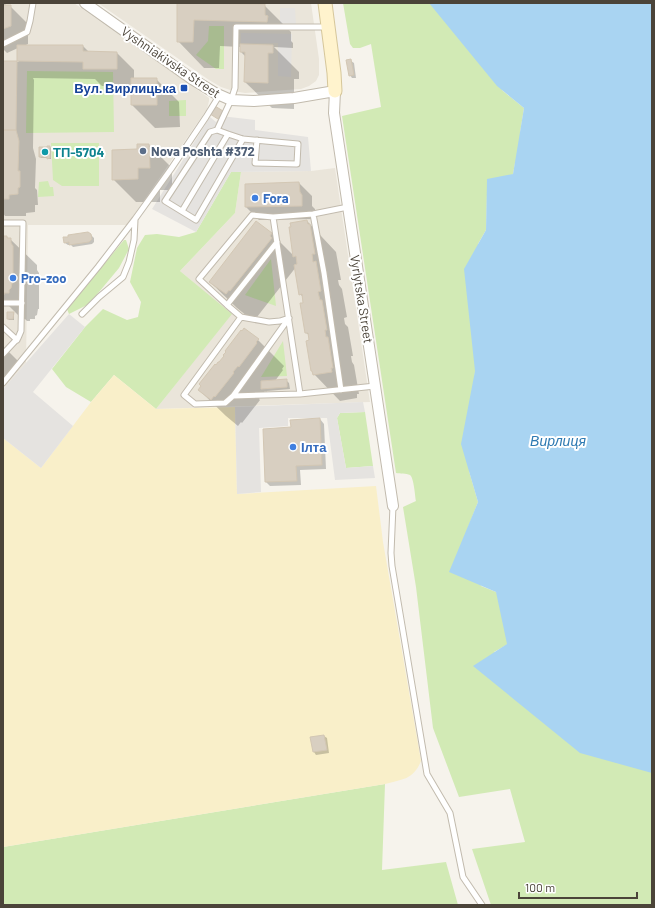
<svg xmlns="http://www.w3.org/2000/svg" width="655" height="908" viewBox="0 0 655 908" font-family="Barlow,sans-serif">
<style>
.residential{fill:#eae5da}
.green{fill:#d2eab5}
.sand{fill:#f9efc9}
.parking{fill:#e5e3e0}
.water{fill:#a9d4f2}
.shadow{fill:#0003}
.building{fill:#d8cfc1;stroke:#d3c7b4}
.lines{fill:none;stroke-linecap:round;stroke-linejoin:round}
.lane-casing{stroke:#c2bbae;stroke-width:7}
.street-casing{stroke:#c2bbae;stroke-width:12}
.secondary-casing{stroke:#d6c79b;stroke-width:15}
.lane{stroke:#fff;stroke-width:5}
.street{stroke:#fff;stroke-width:10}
.secondary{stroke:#fff3cd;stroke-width:13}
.transit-dot{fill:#1a4fb4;stroke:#fff;stroke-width:1.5}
.service-dot{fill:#5c6f8a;stroke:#fff;stroke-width:1.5}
.culture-dot{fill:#0f9aa8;stroke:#fff;stroke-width:1.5}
.shop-dot{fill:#3f7fe0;stroke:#fff;stroke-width:1.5}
.labels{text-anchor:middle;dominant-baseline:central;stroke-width:4;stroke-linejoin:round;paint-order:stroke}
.street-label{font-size:13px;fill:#4b4439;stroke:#fff}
.transit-label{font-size:13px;font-weight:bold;fill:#164399;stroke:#fff;text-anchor:end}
.service-label{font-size:13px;font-weight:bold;fill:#4e5e75;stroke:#fff;text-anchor:start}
.culture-label{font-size:13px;font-weight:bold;fill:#0d838f;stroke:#fff;text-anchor:start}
.shop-label{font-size:13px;font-weight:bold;fill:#366cbe;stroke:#fff;text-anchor:start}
.water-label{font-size:14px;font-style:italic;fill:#2e7ab2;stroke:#fff}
</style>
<rect width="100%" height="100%" fill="#f6f3ec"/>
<path class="residential" d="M3,3H74L209,98V101L207,109L127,225H28L26,363L3,389Z
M98,3H311L319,59V75L316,81L309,86L301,89L245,93L233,91L221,87L209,80Z
M335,168L370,402L156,409L231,314L180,271L235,213L241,172L311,171Z"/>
<path class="green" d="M343,3H437L503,91L524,108L520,133L524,153L515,163L513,174L487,194L486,230L478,244L475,371L469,471L478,502L467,530L481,586L496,592L505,606L508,644L494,652L652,750V905H491L472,849L525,842L510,789L459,797L433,728L416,587L403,507L416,501C415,496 414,478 410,475C406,473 400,474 396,473L342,116L381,107L371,44L360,48H353L350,44Z
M209,26H224V69H216L196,55L208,41Z
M27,71L113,72L114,132L26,133Z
M186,100V116H169V101Z
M51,143H99V186H62L53,180Z
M231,172H241L235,213L180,271L232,314L156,409L114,375L91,402L66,387L52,369L85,327L103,309L127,320L138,317L141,302L130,282L137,248L145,235L157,234L179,237L196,232Z
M48,181L50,187H53L54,196L38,197L39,182Z
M124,240H126L129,249L119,268L89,304L69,314L67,309Z
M271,259L276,306L245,295Z
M283,341L287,376L261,377Z
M365,412L373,466L346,468L337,418L340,413Z
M385,784L382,870L446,862L458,905H3V847Z"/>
<path class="sand" d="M114,375L156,409L235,407L237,494L376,486L383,542L421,761C413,780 403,779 385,784L3,847V438L41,468L91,402Z"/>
<path class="parking" d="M280,8H295L296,24H280Z
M241,33L292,34L291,77L278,76V43H241Z
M221,116L255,120V130L308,137L311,171L231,172L196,232L152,209L210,117L216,122Z
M69,314L85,327L33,392L73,426L41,468L3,438V389Z
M363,402L365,412L340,413L337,418L346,468L373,466L375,478L335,480L327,418H288V426L259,428L261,492L237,494L235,407Z"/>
<path class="water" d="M429,3H652V773L580,753L473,666L507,644L496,592L449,572L478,502L461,444L475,371L464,269L486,230L487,179L513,174L524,108L497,86Z"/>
<path class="shadow" d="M3,3H5L6,6H10L28,24V44L24,46H83L89,52L117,53L134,70V79H156L179,102L180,127L155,128L132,105V86H102L95,79L33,78L34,80L33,148L36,159L35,188L37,190L38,205H35V212L26,213V216H5L3,213V62H19L18,61V48L7,53L3,49Z
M178,4L264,5L291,32V41L293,43V48L274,47L299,72V79H294V109L272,108L245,82L246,57L241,52V47L220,46L219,68H204L178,41Z
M351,61L354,63L356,78H352L350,75Z
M149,145L172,168V190H160V202H136L113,179L138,150Z
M50,147L51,148V159H49L48,158H41L40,157Z
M299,183L312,196V206L315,209V219L259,220L246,207Z
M307,221L336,252L341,280H338L339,285L342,289L347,317L344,318L345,324L348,327L353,356H351L352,362L354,365L359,394H357V398L340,401L314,374L309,335L306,333L303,297L300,294L296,267L257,317L256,316L252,320L237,308L210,282L256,222L272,234L294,256Z
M91,235L94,238V242L92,244L73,247L71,245H68L65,243Z
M3,237H7L9,239H10L37,265V270L39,273V309H38L37,315L35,316V319H30V321H27L25,319H22L3,300Z
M8,313H14V320H9L8,319Z
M258,340L284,366L282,369L283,370L275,381L286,380L289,383L290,389L267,391L266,392L265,391L259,399L260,400L242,423L241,422L238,426L226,416L199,390L216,366Z
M3,346L21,364L3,382Z
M320,419L324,424L326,469L300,470L301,485L270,486L266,482L292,428Z
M324,736L327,738L329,753L316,755L314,752L312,737Z"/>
<path class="building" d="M177,3L265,4V15L268,16L267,22L194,20L193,42H177Z
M3,5H11V26L3,29Z
M240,44L273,45V53H268V83L244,82L245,52H240Z
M17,45H83V51L117,52V69H83V62L17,61Z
M351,59L354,75L349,76L346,60Z
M3,61H17L16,130H3Z
M131,78H157V105H131Z
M215,106L223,111L218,119L210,114Z
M3,130H16L19,141L18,171H20V187L18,188V194L9,195V199H3Z
M137,144H149L150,168H138V179L112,180V150L137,149Z
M47,146H50V158L47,159V157H39V147H47Z
M299,182L300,192L302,195V206L245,207V184Z
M307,220L308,224H310L315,254H312L313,262L316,261L321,291L318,292L320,300H322L327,330H325L326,337H328L333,368H331L332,372L313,375L312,371H311L306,341L309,340L308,333H305L300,303H303L302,294L299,295L294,265L297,264L296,256L293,257L289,227H291L290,223Z
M256,221L272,233L270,236L272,238L230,291L229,290L226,294L209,282Z
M88,232L91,234L92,239L89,242L69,245V242L64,243L63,237H68V235Z
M3,236H7V238H11V243L13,246V283H12L11,288L9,290V293H4V295H3Z
M7,312H14L13,319H7Z
M244,328L259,339L256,342L257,343L239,367L238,366L233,372L234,373L215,397L214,396L211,400L198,390L201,386L199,384L215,364L216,365L218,362H219L224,356L223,355L226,352L225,351L241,330L242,331Z
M287,379V387L261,389V381Z
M320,418L322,465L296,466L297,481L265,482L263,429L291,427L290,420Z
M324,735L327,750L313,752L310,737Z"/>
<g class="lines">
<g class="lane-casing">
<path id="lane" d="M3,44L27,32L30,21L33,3
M217,130L210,132L165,201L196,220L243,139
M228,134L243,139L298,144L297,164L255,163L257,140
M182,211L228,134L217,130L231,100L235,88L236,27H327
M313,214L324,273L341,390
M3,223H23L21,331L18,338L3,354
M3,303H22
M227,305L199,279L252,215L273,217
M82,314L99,297L123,277L129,262L134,240L135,220
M241,317L227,305L277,242
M289,318L280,321L269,322L241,317L184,395L195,404L225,403L233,396L300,394L375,386
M3,327L17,340
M3,383L98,267L135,219L171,169L206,117L219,96
M300,394L273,217L313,214L348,207
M233,396L289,318
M393,506L391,553L392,566L427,774L450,813L463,877L482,905"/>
</g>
<g class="street-casing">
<path id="street" d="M85,3L192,79L215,93L231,100L254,101L294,98L335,91L334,113L393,506"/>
</g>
<g class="secondary-casing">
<path id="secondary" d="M325,3L334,73L335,91"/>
</g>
<use href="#lane" class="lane"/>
<use href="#street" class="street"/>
<use href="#secondary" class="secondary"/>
</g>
<rect class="transit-dot" x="180" y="84" width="8" height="8" rx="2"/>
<circle class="service-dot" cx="143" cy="151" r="4"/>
<circle class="culture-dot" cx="45" cy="152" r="4"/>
<g class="shop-dot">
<circle cx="255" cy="198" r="4"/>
<circle cx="13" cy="278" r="4"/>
<circle cx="293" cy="447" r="4"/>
</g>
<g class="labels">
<g class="street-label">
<text transform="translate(171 62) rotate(34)">Vyshniakivska Street</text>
<text transform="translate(362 299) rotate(81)">Vyrlytska Street</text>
</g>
<g class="transit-label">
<text x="176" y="88">Вул. Вирлицька</text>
</g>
<g class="service-label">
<text x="151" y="151">Nova Poshta #372</text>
</g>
<g class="culture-label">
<text x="53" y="152">ТП-5704</text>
</g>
<g class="shop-label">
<text x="263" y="198">Fora</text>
<text x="21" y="278">Pro-zoo</text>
<text x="301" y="447">Ілта</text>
</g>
<g class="water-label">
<text x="558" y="440">Вирлиця</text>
</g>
</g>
<rect width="655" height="908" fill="none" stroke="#4b4439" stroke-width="8"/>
<path d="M519 892v6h118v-6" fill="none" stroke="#4b4439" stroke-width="2"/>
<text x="525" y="892" font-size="12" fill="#4b4439" stroke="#ffffff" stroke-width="3" paint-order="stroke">100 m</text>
</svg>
